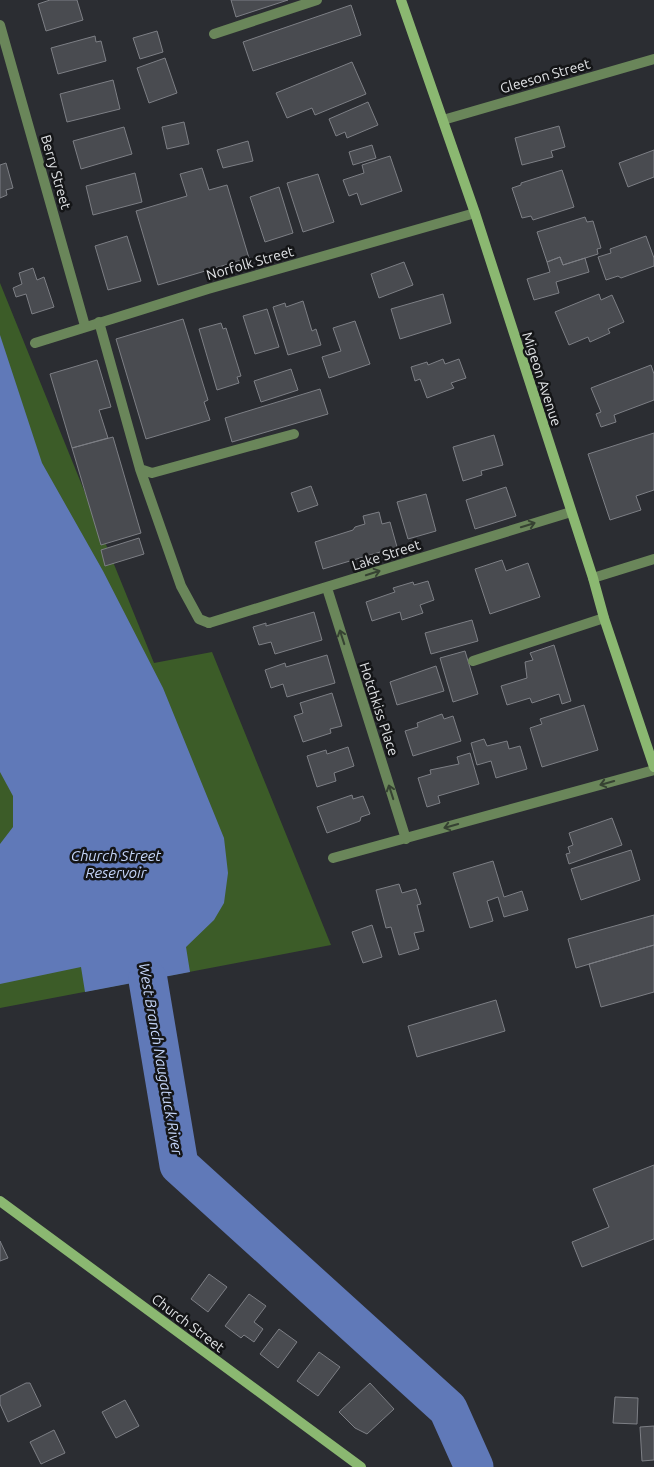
<svg xmlns="http://www.w3.org/2000/svg" width="654" height="1467" viewBox="0 0 654 1467" font-family="Ubuntu,sans-serif">
<style>
.green{fill:#3c5c28}
.water{fill:#6079b8}
.lines{fill:none;stroke-linecap:round;stroke-linejoin:round}
.river{stroke:#6079b8;stroke-width:39}
.building{fill:#494b50;stroke:#7d7f85}
.lane{stroke:#6a865a;stroke-width:10}
.street{stroke:#6a865a;stroke-width:10}
.secondary{stroke:#8bb871;stroke-width:10}
.oneway{stroke:#364232}
.labels{text-anchor:middle;dominant-baseline:central;stroke-width:5;stroke-linejoin:round;paint-order:stroke}
.street-label{font-size:14px;fill:#e1e3e6;stroke:#141517}
.water-label{font-size:15px;font-style:italic;fill:#c5d5f9;stroke:#141517}
</style>
<rect width="100%" height="100%" fill="#2b2d32"/>
<path class="green" d="M0,283L154,663L212,652L331,945L0,1008Z"/>
<path class="water" d="M0,335L42,463L103,571L163,688L224,838L228,873L224,903L214,920L186,947L190,972L85,992L81,967L0,984V844L13,827V796L0,772Z"/>
<g class="lines">
<path class="river" d="M148,980L179,1165L448,1409L474,1467"/>
</g>
<path class="building" d="M50,0H77L83,20L46,31L38,4Z
M231,0H288L236,17Z
M351,5L361,35L253,71L243,42Z
M157,31L163,52L140,59L133,38Z
M95,36L96,42L101,41L106,61L58,74L51,48Z
M165,58L177,93L149,103L137,68Z
M352,62L366,94L315,115L312,108L287,118L276,93Z
M113,80L120,109L67,122L60,94Z
M368,102L378,125L347,138L345,132L336,136L329,119Z
M184,122L189,144L167,149L162,127Z
M559,126L565,147L551,151L553,157L522,165L515,138Z
M124,127L132,154L81,169L73,141Z
M248,141L253,161L223,168L217,150Z
M372,145L376,158L353,165L349,152Z
M654,150V177L628,187L619,163Z
M390,156L402,191L361,205L357,193L349,196L343,180L364,173L362,165Z
M6,163L13,188L6,190L7,195L0,198V165Z
M202,168L209,190L227,185L249,258L158,285L136,211L187,196L180,174Z
M562,170L574,207L533,220L531,216L522,218L512,188L521,185V183Z
M135,173L142,202L93,215L86,186Z
M318,174L334,222L303,232L287,183Z
M279,187L293,233L265,242L250,197Z
M585,217L587,222L593,221L601,248L597,249L598,254L563,265L560,257L547,262L537,232Z
M127,236L141,281L108,290L95,246Z
M646,236L654,258V266L621,278L618,276L606,280L598,257L611,253L610,249Z
M560,257L563,265L585,258L589,272L556,282L559,293L534,300L527,279L550,272L547,262Z
M404,262L413,285L379,298L371,274Z
M33,268L37,280L44,277L54,307L32,314L26,294L16,297L13,288L22,284L19,273Z
M443,294L451,323L400,339L391,309Z
M599,294L601,300L612,295L624,322L608,329L610,333L590,342L588,337L569,345L555,312Z
M303,301L312,331L316,329L321,345L288,355L273,307L285,303L286,307Z
M267,309L279,347L255,354L243,316Z
M183,319L208,400L204,402L210,420L146,439L116,339Z
M355,321L370,364L329,378L322,357L341,351L333,328Z
M221,323L223,329L226,328L241,376L237,377L239,383L217,390L199,329Z
M443,359L445,364L459,359L466,378L451,383L454,388L427,398L420,379L415,381L411,367L427,362L428,365Z
M97,360L111,407L99,410L108,438L72,448L50,374Z
M651,365L654,374V400L614,415L616,422L601,427L596,414L601,412L591,388Z
M291,369L298,390L261,402L254,381Z
M320,389L328,414L232,442L225,418Z
M654,433V490L636,496L641,510L610,520L588,454Z
M494,435L503,465L481,471L482,475L463,481L453,447Z
M113,437L141,533L101,545L72,448Z
M311,486L318,505L298,512L291,493Z
M506,487L516,516L475,529L466,500Z
M426,494L436,531L408,539L397,502Z
M379,512L382,524L390,522L397,547L323,569L315,542L353,530L355,527L365,524L363,516Z
M139,538L144,554L105,566L101,550Z
M502,560L506,571L528,563L540,597L490,614L475,569Z
M428,581L434,600L420,605L423,613L402,620L400,612L372,621L366,602L395,592L393,588L413,582L414,585Z
M314,612L322,640L275,654L271,642L259,645L253,627L266,623V626Z
M472,620L478,641L431,654L425,633Z
M554,645L571,701L562,704L559,694L532,703L530,698L507,705L501,686L527,678L525,662L533,660L530,653Z
M465,651L478,694L453,702L440,658Z
M327,655L335,683L287,697L283,684L271,688L265,670L285,663L286,667Z
M436,666L444,691L397,705L390,682Z
M332,693L342,726L330,729L331,733L303,742L294,716L303,713L300,703Z
M584,705L598,750L542,767L530,728L542,724L540,719Z
M442,714L444,719L453,716L461,741L413,756L405,731L418,727L417,723Z
M484,739L487,746L507,741L509,749L520,746L527,769L496,778L491,761L477,765L471,743Z
M348,747L354,766L334,773L336,781L317,787L307,756L326,750L327,754Z
M470,753L479,784L438,796L440,803L427,807L418,778L431,774L430,770L459,764L457,757Z
M352,795L353,799L363,796L370,814L361,817L360,821L327,833L317,807Z
M612,818L622,845L569,864L566,854L570,853L568,847L573,845L569,833Z
M631,850L640,880L581,900L571,869Z
M493,861L504,897L522,891L528,910L504,917L498,897L487,901L493,921L470,928L453,873Z
M399,884L402,893L416,889L421,904L417,905L424,931L414,933L419,949L399,955L391,927L386,928L376,890Z
M654,915V945L576,968L568,939Z
M372,925L382,957L363,963L352,932Z
M654,945V992L601,1007L589,964Z
M496,1000L505,1031L417,1057L408,1026Z
M654,1165V1239L582,1267L572,1242L609,1227L593,1189Z
M0,1241L8,1258L0,1261Z
M209,1274L227,1287L208,1312L191,1299Z
M249,1294L266,1306L254,1322L263,1329L254,1342L244,1335L241,1338L225,1326Z
M279,1329L297,1342L278,1368L260,1354Z
M319,1352L340,1367L318,1396L297,1381Z
M26,1383H30L41,1406L8,1422L0,1404V1396Z
M370,1383L394,1409L367,1434L355,1428L339,1412Z
M615,1397L638,1398L637,1424L613,1423Z
M125,1400L139,1426L116,1438L102,1412Z
M654,1426V1460L642,1461L640,1427Z
M54,1430L65,1453L41,1464L30,1442Z"/>
<g class="lines">
<path class="lane" d="M214,34L317,0
M99,322L140,469L152,473L294,434
M140,469L181,586L199,619L209,623
M473,661L604,618"/>
<path class="street" d="M0,25L85,326
M443,120L654,59
M35,343L208,289L475,213
M593,578L654,559
M327,588L406,839
M209,623L571,512
M333,858L654,770"/>
<path class="secondary" d="M401,0L475,213L593,578L604,618L654,767
M0,1201L361,1467"/>
</g>
<defs><path id="oneway-shaft" d="M-6 0H5M1.5-3L5.5 0L1.5 3" fill="none" stroke-width="1.6" stroke-linecap="round" stroke-linejoin="round" transform="scale(1.25)"/></defs>
<g class="oneway">
<use href="#oneway-shaft" transform="translate(528 525) rotate(-17)"/>
<use href="#oneway-shaft" transform="translate(373 573) rotate(-18)"/>
<use href="#oneway-shaft" transform="translate(342 637) rotate(-108)"/>
<use href="#oneway-shaft" transform="translate(607 783) rotate(164)"/>
<use href="#oneway-shaft" transform="translate(391 792) rotate(-108)"/>
<use href="#oneway-shaft" transform="translate(451 826) rotate(164)"/>
</g>
<g class="labels">
<g class="street-label">
<text transform="translate(545 76) rotate(-16)">Gleeson Street</text>
<text transform="translate(56 172) rotate(74)">Berry Street</text>
<text transform="translate(250 263) rotate(-16)">Norfolk Street</text>
<text transform="translate(542 379) rotate(72)">Migeon Avenue</text>
<text transform="translate(386 555) rotate(-18)">Lake Street</text>
<text transform="translate(379 709) rotate(72)">Hotchkiss Place</text>
<text transform="translate(188 1323) rotate(37)">Church Street</text>
</g>
<g class="water-label">
<text x="116" y="855">Church Street<tspan x="116" dy="17">Reservoir</tspan></text>
<text transform="translate(161 1059) rotate(80)">West Branch Naugatuck River</text>
</g>
</g>
</svg>
